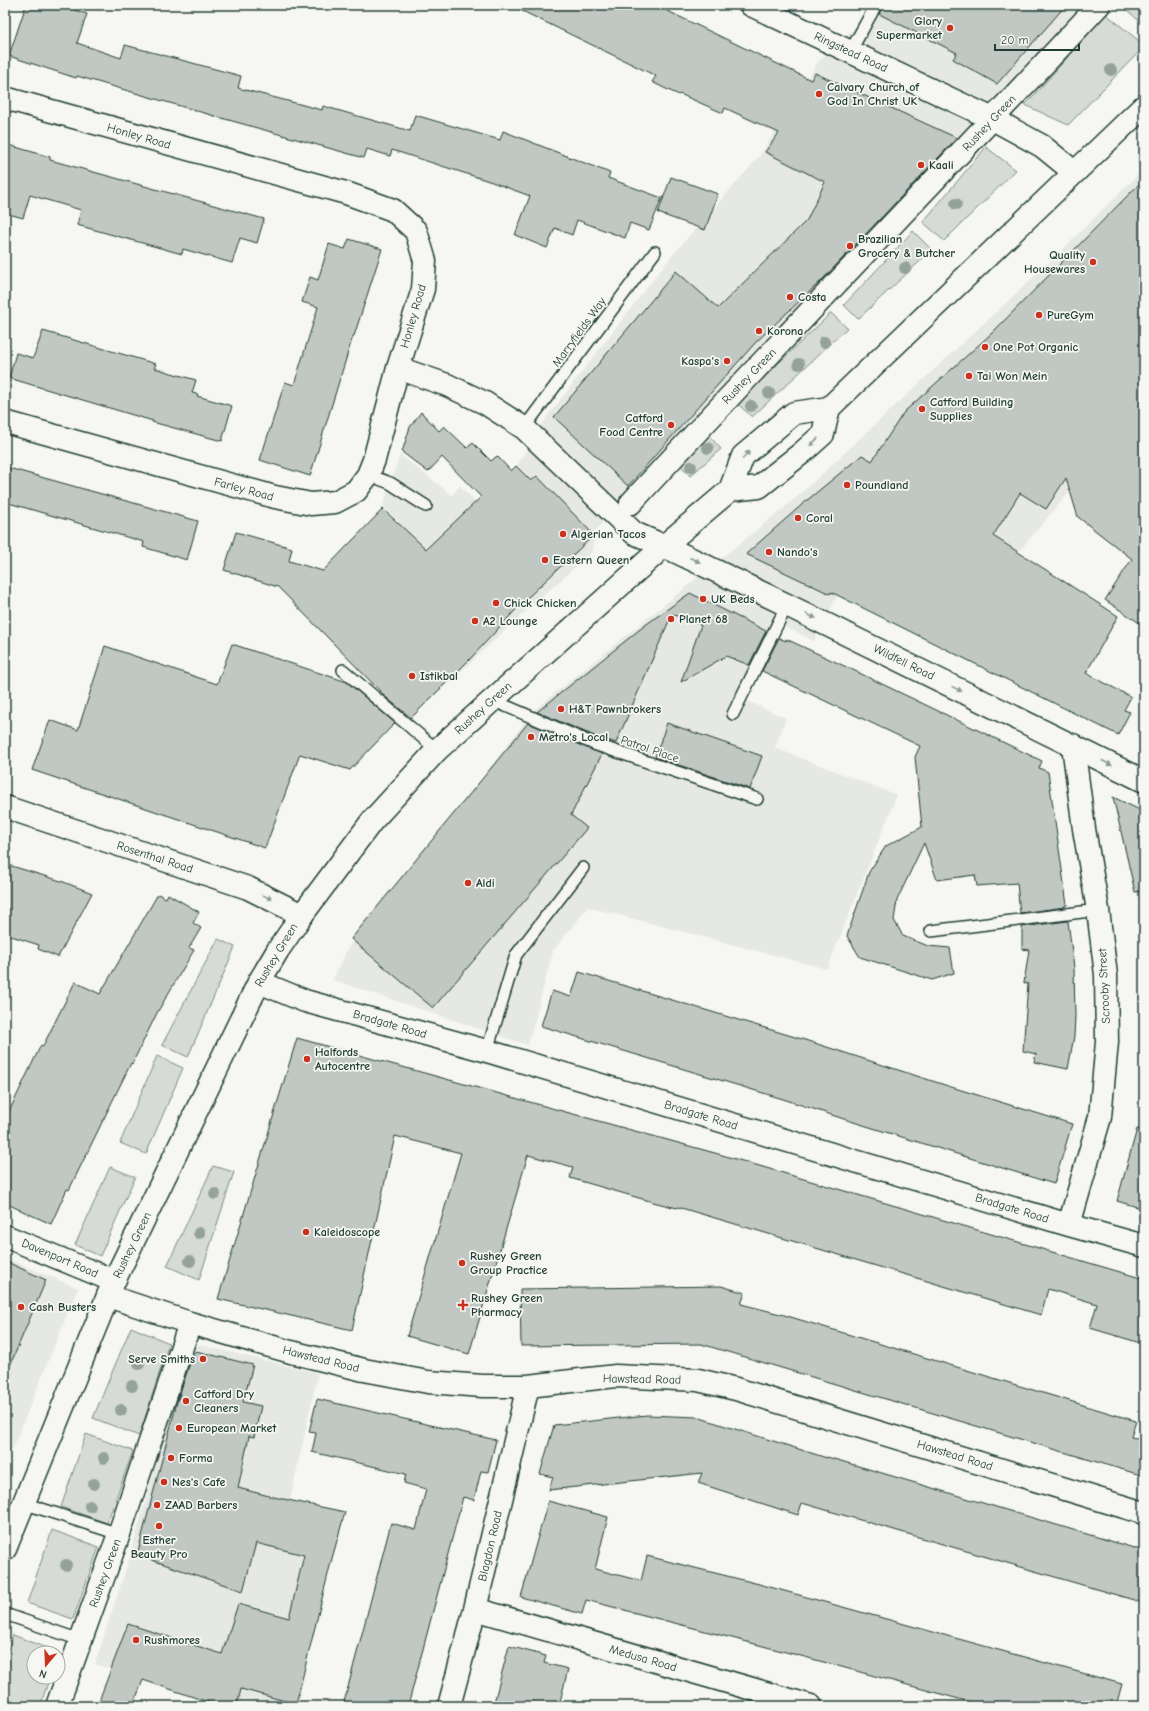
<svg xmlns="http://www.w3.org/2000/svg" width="1149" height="1711" viewBox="0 0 1149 1711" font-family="'Comic Neue',sans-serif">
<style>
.built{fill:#e6e8e4}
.green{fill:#d6dbd6;stroke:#7a8c85}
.building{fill:#c1c8c3;stroke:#1f3d34}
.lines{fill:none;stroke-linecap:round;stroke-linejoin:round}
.lane-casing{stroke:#1f3d34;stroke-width:14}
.street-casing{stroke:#1f3d34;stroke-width:25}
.highway-casing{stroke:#1f3d34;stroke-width:25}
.lane{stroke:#f6f6f2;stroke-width:11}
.street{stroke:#f6f6f2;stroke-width:22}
.highway{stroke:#f6f6f2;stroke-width:22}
.tree{fill:#94a29b}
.oneway{fill:#8a9a93}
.poi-dot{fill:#c8321e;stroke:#f6f6f2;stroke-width:1.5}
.labels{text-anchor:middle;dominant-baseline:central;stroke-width:3.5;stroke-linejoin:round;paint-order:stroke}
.poi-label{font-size:12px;font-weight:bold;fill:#1f3d34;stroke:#f6f6f2;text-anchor:start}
.street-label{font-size:12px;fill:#1f3d34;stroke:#f6f6f2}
</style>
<rect width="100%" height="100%" fill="#f6f6f2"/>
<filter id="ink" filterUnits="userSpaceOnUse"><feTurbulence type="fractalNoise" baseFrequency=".025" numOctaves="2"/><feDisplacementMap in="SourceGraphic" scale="8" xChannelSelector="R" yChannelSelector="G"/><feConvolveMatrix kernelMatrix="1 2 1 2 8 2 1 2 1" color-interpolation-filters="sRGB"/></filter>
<g filter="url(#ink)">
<path class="built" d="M872,5H1081L962,145L739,378L594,532L592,552L517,619L409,720L292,601L352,542L423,548L383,506L400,455L452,495L460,486L477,504L516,467L547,417L669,259L759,157L818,62L867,16Z
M1144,169V511L1091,467L1018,552L1118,616L1092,663L867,538L814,641L783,626L745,700L786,718L775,748L897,795L827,969L588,907L553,951L528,1045L333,980L348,948L482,779L533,711L796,498L1052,260Z
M5,1258L78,1288L5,1467Z
M191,1343L318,1373L290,1500L345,1512L331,1562L296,1706H222L95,1664L129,1559Z"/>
<path class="green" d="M1121,5H1144V25Z
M1106,14L1144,45V47L1068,125L1025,105Z
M986,147L1016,170L944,241L923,222Z
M913,231L932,250L858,319L844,305Z
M831,313L847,328L752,417L737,403Z
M704,430L721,449L690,476L675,459Z
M218,939L235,947L188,1057L162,1045Z
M157,1056L183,1068L146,1154L120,1143Z
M213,1166L234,1172L199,1280L167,1266Z
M110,1167L135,1177L100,1256L75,1245Z
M131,1327L169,1343L139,1436L93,1418Z
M86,1434L133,1451L107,1523L61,1507Z
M52,1530L99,1547L73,1619L27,1603Z
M13,1635L58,1652V1654L34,1653V1677H50L40,1706H5V1658Z"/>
<path class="building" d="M26,5H59L87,14L77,43L121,58L125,45L241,76L238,88L322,110L323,106L410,131L415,115L500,140L503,131L610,173L608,178L662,198L649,230L630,223L625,238L577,220L572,235L555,228L547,248L515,235L530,196L492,182L392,150L390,156L367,149L364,158L211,115L77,76L76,78L9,56Z
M510,5H655L811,80L815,73L957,138L822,280L756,342L628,486L554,417L676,271L718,308L807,220L825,182L765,152L779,133L725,108L723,113L680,94L679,95L666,89L652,82L656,76Z
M883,5H1066L997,84L953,59L957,53L879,14Z
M5,144L50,157V160L264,219L257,243L240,238L232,263L183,249L182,254L77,225L81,210L30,195L23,218L5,213Z
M671,177L718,194L705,230L658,213Z
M1144,179V626L1105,600L1132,559L1078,517L1066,478L1046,509L1020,493L993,536L1118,616L1086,673L1131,697L1124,710L1130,712L1118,735L831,592L830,594L746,554L805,502L862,455L872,461L904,412L992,333Z
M349,239L382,249L354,336H353L310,476L260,460L285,382L294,385L318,307L302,302L310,277L318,280L329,244L345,249Z
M43,331L156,364L154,368L196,380L192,393L198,394L197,396L232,406L222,441L152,422L153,421L9,378L16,353L33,358Z
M421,412L439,431L444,426L467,448L473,443L491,461L497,456L511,471L516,466L531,481L537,476L594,535L523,602L470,659L411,718L382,694L384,695L278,587L224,570L236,532L292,548L289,561L323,571L383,509L426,549L481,497L442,457L428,472L402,452L410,427Z
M5,467L198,521L187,560L143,547L144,542L5,502Z
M690,593L766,631L749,665L726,656L681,682L701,625L672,614L616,743L597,737L537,712L644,626Z
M779,638L786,641V639L853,670L1042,761L1039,768L1048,772L1067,905H1065V907L1020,913L1017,883L977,886L975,875L937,880L924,843L897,900L894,920L903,936L928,946L950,948L954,973L932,980L860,957L847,936L869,872L886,846L922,827L915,757L920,746L762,671Z
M232,644L347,682L395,723L350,770L300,754L265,848L32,770L50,720L78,730L105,646L217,684Z
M528,723L602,754L571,815L587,828L433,1008L351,939Z
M667,723L762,756L750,789L655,757Z
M1113,797L1144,812V891L1135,892Z
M5,864L61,881L92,893L58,957L38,949L39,945L5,934Z
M158,894L166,898L168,894L199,912L193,923L201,928L189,948L194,950L158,1011L132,1064L131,1063L69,1190L67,1189L51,1224L5,1203V1120L41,1045L43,1046L75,982L100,994Z
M1068,921L1074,968L1075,1016L1074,1036L1068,1069L1034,1062L1036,1054L1023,1051L1028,984L1024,983L1029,950L1022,949V927Z
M579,972L805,1040L948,1086L1072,1124L1054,1184L847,1120L783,1099L541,1026L552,991L571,997Z
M297,1038L722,1155L1144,1279V1344L1090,1328L1097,1304L1048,1289L1041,1315L678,1207L677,1208L653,1202L570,1178L573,1167L528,1155L469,1354L407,1336L461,1153L395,1136L352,1330L218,1299Z
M1137,1129H1144V1209L1117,1201Z
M5,1261L46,1280L6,1375H5Z
M721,1286L745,1293L741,1304L784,1315L1136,1421L1131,1437L1144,1440V1476L701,1344L521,1346L520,1289Z
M196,1351L253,1365L243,1402L261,1406L254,1437L249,1436L238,1488L269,1496L345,1512L331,1562L296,1704L241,1689L237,1706H220L143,1680L133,1706H97L128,1624L222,1654L238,1604L289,1618L304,1555L256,1543L243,1591L137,1555L177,1402L193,1354Z
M317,1399L496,1440L488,1472L481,1471L474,1500L463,1497L408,1706H343L391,1523L416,1530L426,1489L404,1483L406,1474L312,1452L316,1433L309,1432Z
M647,1415L697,1417L827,1458V1457L865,1468L1144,1551V1603L802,1503L798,1515L698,1483L702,1473L549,1490L553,1477L540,1474L554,1425Z
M548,1501L608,1517L595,1569L641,1581L647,1556L759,1584L1122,1684L1116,1706H969L970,1702L805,1657L586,1600L582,1614L521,1597Z
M509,1646L546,1656L544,1663L568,1669L559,1706H493Z"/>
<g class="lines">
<g class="lane-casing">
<path id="lane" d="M850,52L876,5
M524,428L655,252
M368,475L390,483L426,506
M343,670L437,750
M492,700L594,744L757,799
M733,714L787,605
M931,931L1098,910
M487,1051L516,955L583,868
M23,1503L119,1534
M5,1614L80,1640"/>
</g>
<g class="street-casing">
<path id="street" d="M751,5L993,119L1042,146L1074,172
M5,98L346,193L393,210L416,231L425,261L423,289L398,368L447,385L485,403L524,428L634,533L664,546L787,605L1144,781
M5,422L275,497L311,504L335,502L356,491L368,475L374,460L398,368
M631,503C785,335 944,172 1099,5
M5,807L248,888L302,915
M259,982L305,1001L487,1051L1069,1225L1144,1246
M1069,1225L1100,1117L1107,1042L1106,975L1098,910L1084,829L1073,745
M5,1236L114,1281
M108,1296L190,1323L291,1352L364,1370L428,1382L483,1386H528L616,1376L698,1380L736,1389L1144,1513
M475,1609L811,1706
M57,1706L119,1534L190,1323
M449,1706L475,1609L528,1386"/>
</g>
<g class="highway-casing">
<path id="highway" d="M730,490L759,487L803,452L823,434L829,408L1144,106
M5,1549L114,1281L259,982L278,950L302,915L372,821L437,750L664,546L730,490L743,456L794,413L829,408"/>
</g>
<use href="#lane" class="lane"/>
<use href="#street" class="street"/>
<use href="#highway" class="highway"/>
</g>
<g class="tree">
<circle cx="1111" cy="70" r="6"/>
<circle cx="956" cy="204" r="6"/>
<circle cx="905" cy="268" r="6"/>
<circle cx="824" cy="342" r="6"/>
<circle cx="799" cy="364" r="6"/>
<circle cx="769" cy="393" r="6"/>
<circle cx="751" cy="406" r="6"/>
<circle cx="708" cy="448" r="6"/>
<circle cx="691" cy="467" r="6"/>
<circle cx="215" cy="1194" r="6"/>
<circle cx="199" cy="1233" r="6"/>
<circle cx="190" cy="1261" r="6"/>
<circle cx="139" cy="1364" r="6"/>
<circle cx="132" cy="1386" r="6"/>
<circle cx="121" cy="1410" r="6"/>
<circle cx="104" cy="1458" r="6"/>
<circle cx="94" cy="1484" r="6"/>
<circle cx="90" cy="1506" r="6"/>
<circle cx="66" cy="1565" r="6"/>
</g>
<defs><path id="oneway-solid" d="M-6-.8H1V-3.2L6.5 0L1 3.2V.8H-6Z"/></defs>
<g class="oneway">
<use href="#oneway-solid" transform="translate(814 442) rotate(137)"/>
<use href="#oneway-solid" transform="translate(746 455) rotate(-49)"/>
<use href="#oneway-solid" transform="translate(695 560) rotate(25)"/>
<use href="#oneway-solid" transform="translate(811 616) rotate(26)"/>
<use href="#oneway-solid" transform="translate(957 689) rotate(26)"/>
<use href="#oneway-solid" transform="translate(1107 763) rotate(27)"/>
<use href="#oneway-solid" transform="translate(267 897) rotate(26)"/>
</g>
</g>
<g class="poi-dot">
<circle cx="950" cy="28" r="4"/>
<circle cx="819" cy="94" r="4"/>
<circle cx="921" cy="165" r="4"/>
<circle cx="850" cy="246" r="4"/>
<circle cx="1093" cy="262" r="4"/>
<circle cx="790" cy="297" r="4"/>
<circle cx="1039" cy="315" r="4"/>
<circle cx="759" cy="331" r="4"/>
<circle cx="985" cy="347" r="4"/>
<circle cx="727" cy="361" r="4"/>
<circle cx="969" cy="376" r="4"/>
<circle cx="922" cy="409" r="4"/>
<circle cx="671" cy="425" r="4"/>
<circle cx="847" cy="485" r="4"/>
<circle cx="798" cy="518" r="4"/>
<circle cx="563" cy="534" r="4"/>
<circle cx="769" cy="552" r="4"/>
<circle cx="545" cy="560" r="4"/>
<circle cx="703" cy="599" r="4"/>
<circle cx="496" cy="603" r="4"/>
<circle cx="671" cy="619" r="4"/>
<circle cx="475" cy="621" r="4"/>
<circle cx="412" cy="676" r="4"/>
<circle cx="561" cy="709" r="4"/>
<circle cx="531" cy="737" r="4"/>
<circle cx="468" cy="883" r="4"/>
<circle cx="307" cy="1059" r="4"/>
<circle cx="306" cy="1232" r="4"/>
<circle cx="462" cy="1263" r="4"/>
<path d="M461 1299h4v4h4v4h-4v4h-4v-4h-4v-4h4z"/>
<circle cx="21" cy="1307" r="4"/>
<circle cx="203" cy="1359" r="4"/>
<circle cx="186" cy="1401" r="4"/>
<circle cx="179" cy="1428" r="4"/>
<circle cx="171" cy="1458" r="4"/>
<circle cx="164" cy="1482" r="4"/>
<circle cx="157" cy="1505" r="4"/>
<circle cx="159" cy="1526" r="4"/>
<circle cx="136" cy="1640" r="4"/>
</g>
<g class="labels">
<g class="poi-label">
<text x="942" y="21" text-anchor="end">Glory<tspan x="942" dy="14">Supermarket</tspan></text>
<text x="827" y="87">Calvary Church of<tspan x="827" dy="14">God In Christ UK</tspan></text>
<text x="929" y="165">Kaali</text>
<text x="858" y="239">Brazilian<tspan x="858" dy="14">Grocery &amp; Butcher</tspan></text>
<text x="1085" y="255" text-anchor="end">Quality<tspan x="1085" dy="14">Housewares</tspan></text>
<text x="798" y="297">Costa</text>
<text x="1047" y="315">PureGym</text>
<text x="767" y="331">Korona</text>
<text x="993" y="347">One Pot Organic</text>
<text x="719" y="361" text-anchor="end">Kaspa's</text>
<text x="977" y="376">Tai Won Mein</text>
<text x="930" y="402">Catford Building<tspan x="930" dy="14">Supplies</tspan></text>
<text x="663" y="418" text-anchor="end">Catford<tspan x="663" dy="14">Food Centre</tspan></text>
<text x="855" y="485">Poundland</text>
<text x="806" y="518">Coral</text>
<text x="571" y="534">Algerian Tacos</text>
<text x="777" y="552">Nando's</text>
<text x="553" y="560">Eastern Queen</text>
<text x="711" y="599">UK Beds</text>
<text x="504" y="603">Chick Chicken</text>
<text x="679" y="619">Planet 68</text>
<text x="483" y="621">A2 Lounge</text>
<text x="420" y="676">Istikbal</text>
<text x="569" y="709">H&amp;T Pawnbrokers</text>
<text x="539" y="737">Metro's Local</text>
<text x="476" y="883">Aldi</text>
<text x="315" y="1052">Halfords<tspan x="315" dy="14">Autocentre</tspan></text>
<text x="314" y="1232">Kaleidoscope</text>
<text x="470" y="1256">Rushey Green<tspan x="470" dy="14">Group Practice</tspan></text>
<text x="471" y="1298">Rushey Green<tspan x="471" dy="14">Pharmacy</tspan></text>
<text x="29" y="1307">Cash Busters</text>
<text x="195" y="1359" text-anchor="end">Serve Smiths</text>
<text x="194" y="1394">Catford Dry<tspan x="194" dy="14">Cleaners</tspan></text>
<text x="187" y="1428">European Market</text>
<text x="179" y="1458">Forma</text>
<text x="172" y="1482">Nes's Cafe</text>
<text x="165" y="1505">ZAAD Barbers</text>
<text x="159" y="1540" text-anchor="middle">Esther<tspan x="159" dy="14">Beauty Pro</tspan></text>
<text x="144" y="1640">Rushmores</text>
</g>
<g class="street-label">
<text transform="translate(851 52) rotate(25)">Ringstead Road</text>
<text transform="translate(989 123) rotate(-47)">Rushey Green</text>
<text transform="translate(139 136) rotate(16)">Honley Road</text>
<text transform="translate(413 316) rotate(-74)">Honley Road</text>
<text transform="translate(579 332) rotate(-54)">Marryfields Way</text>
<text transform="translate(749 376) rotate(-46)">Rushey Green</text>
<text transform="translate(244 489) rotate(15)">Farley Road</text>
<text transform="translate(904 662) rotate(26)">Wildfell Road</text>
<text transform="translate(483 708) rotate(-42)">Rushey Green</text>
<text transform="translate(650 749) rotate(19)">Patrol Place</text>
<text transform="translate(155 857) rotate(18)">Rosenthal Road</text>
<text transform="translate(276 955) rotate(-59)">Rushey Green</text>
<text transform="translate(1104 986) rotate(-93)">Scrooby Street</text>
<text transform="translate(390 1024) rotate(16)">Bradgate Road</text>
<text transform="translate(701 1115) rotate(17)">Bradgate Road</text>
<text transform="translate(1012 1208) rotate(17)">Bradgate Road</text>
<text transform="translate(132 1245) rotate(-64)">Rushey Green</text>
<text transform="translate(60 1258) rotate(23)">Davenport Road</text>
<text transform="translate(321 1359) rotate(14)">Hawstead Road</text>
<text transform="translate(642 1379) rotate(1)">Hawstead Road</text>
<text transform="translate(955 1455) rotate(17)">Hawstead Road</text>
<text transform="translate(490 1546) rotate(-77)">Blagdon Road</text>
<text transform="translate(105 1573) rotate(-70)">Rushey Green</text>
<text transform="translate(643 1658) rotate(16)">Medusa Road</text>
</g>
</g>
<rect width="1149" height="1711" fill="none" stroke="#f6f6f2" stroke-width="20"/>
<rect x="10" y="10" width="1129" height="1691" fill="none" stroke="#1f3d34" stroke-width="1.5" filter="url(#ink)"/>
<g transform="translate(46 1665) rotate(199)"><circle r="19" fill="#f6f6f2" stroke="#a0aca6"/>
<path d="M0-3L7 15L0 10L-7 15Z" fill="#c8321e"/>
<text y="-6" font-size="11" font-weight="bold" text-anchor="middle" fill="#1f3d34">N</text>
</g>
<path d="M995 44v6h84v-6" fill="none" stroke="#1f3d34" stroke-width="2"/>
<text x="1001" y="44" font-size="12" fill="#1f3d34" stroke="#f6f6f2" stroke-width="3" paint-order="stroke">20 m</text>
</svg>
